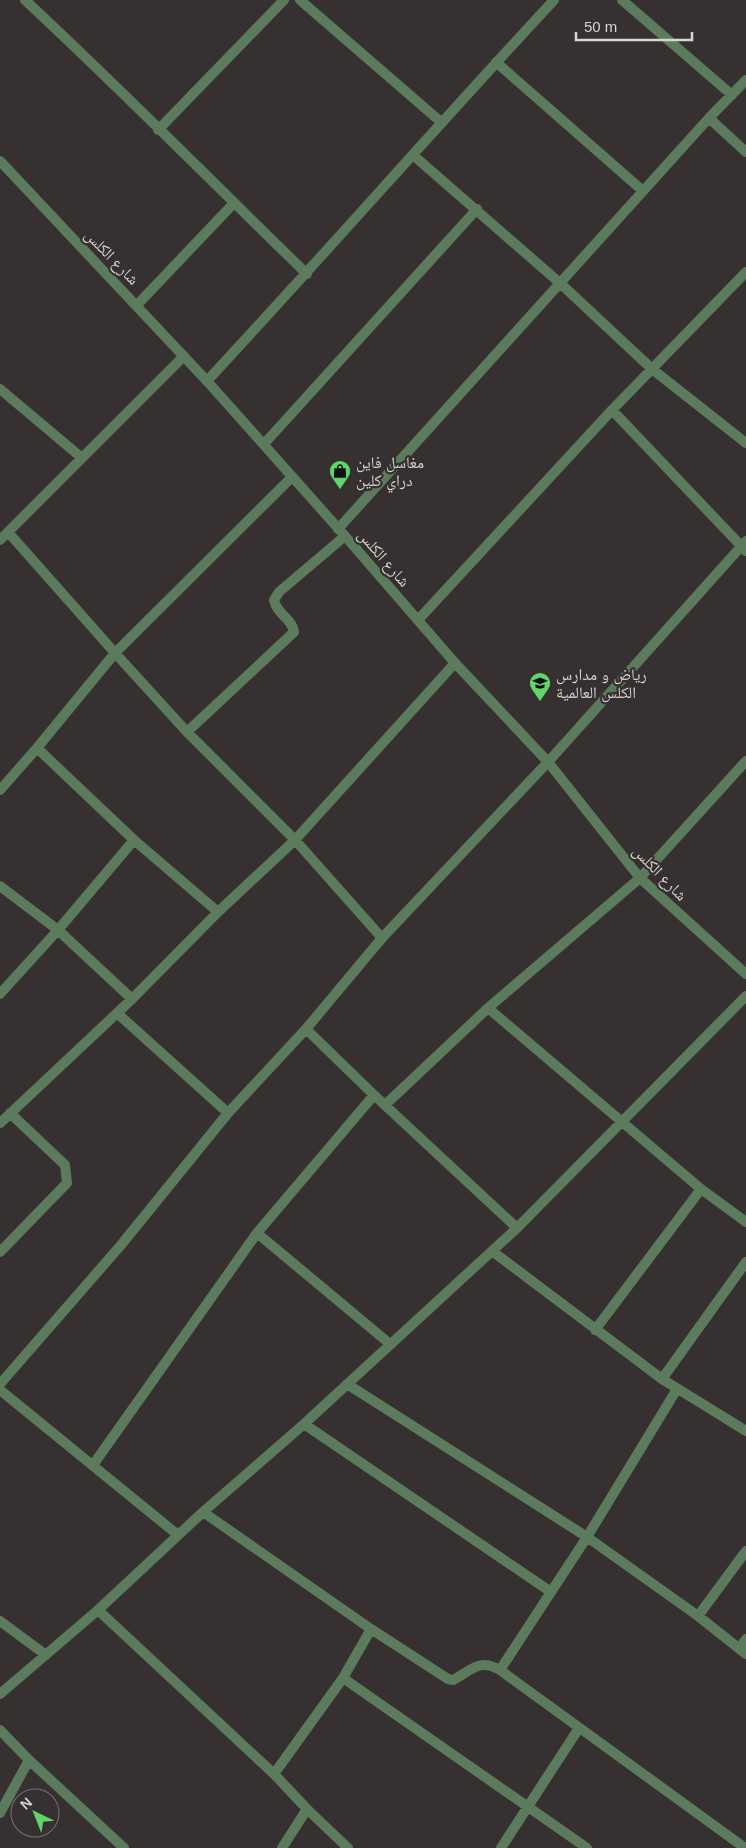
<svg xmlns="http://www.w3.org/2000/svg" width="746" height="1848" viewBox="0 0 746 1848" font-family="Helvetica,'Noto Naskh Arabic',sans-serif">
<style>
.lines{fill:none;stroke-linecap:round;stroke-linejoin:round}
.minor{stroke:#5c7b5d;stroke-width:10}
.tertiary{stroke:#5c7b5d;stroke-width:10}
.labels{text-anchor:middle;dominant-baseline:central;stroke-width:4.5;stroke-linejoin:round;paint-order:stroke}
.street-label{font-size:16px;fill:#d8d4d4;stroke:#363030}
.poi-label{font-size:16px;fill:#d8d4d4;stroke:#363030;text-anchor:start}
</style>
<rect width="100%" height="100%" fill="#363030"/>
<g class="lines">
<path class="minor" d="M25,0C121,89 213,183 307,274
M300,0L441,122
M622,0L732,95
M496,62L643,191
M709,118L746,152
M158,130L284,0
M413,155L561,284L652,369L746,443
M137,305L234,203
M207,381C324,255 437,126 554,0
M0,389L82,458
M612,410L746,551
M264,444L477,209
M338,529L709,118L746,80
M8,532L115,653L187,732L295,840L382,938
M0,540L184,356
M418,620L612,410L746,272
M187,732L294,632C292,618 277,615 274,600L279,592L345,536
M37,748L134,840L218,912
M0,790L37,748L115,653L292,477
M0,886L58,930L132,999
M0,994L58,930L134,840
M488,1008L701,1189L746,1222
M117,1013L228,1113
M306,1029L374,1095L517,1228
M385,1105L488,1008L640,878L746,761
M0,1123L132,999L218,912L295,840L455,663
M257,1233L390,1344
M492,1251L662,1379L746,1431
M0,1252L67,1183L65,1165L10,1113
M595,1330L701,1189
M662,1379L746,1262
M0,1384L121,1245L228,1113L306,1029L382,938L548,762L746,541
M347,1384L587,1537L698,1616L746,1654
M0,1390L178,1535
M304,1424L551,1592L587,1537L677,1389
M93,1465L257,1233L374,1095
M203,1512L371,1629L448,1679L453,1680C472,1670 479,1658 500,1670L745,1848
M98,1610L274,1774L307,1809L348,1848
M698,1616L746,1551
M0,1621L46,1655
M739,1649L746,1639
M500,1670L551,1592
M343,1678L587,1848
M0,1694L98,1610L203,1512L304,1424L517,1228L746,996
M0,1730L29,1760L124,1848
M274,1774L343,1678L371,1629
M0,1813L29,1760
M282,1848L307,1809
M501,1848L579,1728"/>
<path class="tertiary" d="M0,161L207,381L345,536L455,663L548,762L640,878L746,974"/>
</g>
<defs>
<g id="shop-pin" transform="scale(1.125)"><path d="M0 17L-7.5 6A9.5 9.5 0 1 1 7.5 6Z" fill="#5fd56b" stroke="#363030"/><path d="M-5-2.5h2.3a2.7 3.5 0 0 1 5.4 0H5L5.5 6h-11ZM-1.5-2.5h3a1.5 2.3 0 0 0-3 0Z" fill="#111"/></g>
<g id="school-pin" transform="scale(1.125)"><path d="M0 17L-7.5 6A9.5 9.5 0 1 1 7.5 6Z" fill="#5fd56b" stroke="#363030"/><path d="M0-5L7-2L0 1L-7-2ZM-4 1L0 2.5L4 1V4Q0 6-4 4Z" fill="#111"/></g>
</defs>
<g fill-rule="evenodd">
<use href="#shop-pin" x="340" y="471"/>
<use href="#school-pin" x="540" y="683"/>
</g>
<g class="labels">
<g class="street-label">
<text transform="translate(112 257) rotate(46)">شارع الكلس</text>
<text transform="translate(384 558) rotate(49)">شارع الكلس</text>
<text transform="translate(660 873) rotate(46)">شارع الكلس</text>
</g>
<g class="poi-label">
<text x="356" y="462">مغاسل فاين<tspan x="356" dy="18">دراي كلين</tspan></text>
<text x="556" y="674">رياض و مدارس<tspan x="556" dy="18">الكلس العالمية</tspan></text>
</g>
</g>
<g transform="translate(35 1813) rotate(317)"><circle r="24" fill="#363030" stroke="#777272"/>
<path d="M0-4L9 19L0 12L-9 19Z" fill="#5fd56b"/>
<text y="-8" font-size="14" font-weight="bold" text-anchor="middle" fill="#d8d4d4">N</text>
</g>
<path d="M576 32v8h116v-8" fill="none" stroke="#d8d4d4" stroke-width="2.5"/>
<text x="584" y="32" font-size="15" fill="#d8d4d4" stroke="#363030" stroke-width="4" paint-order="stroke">50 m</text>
</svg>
